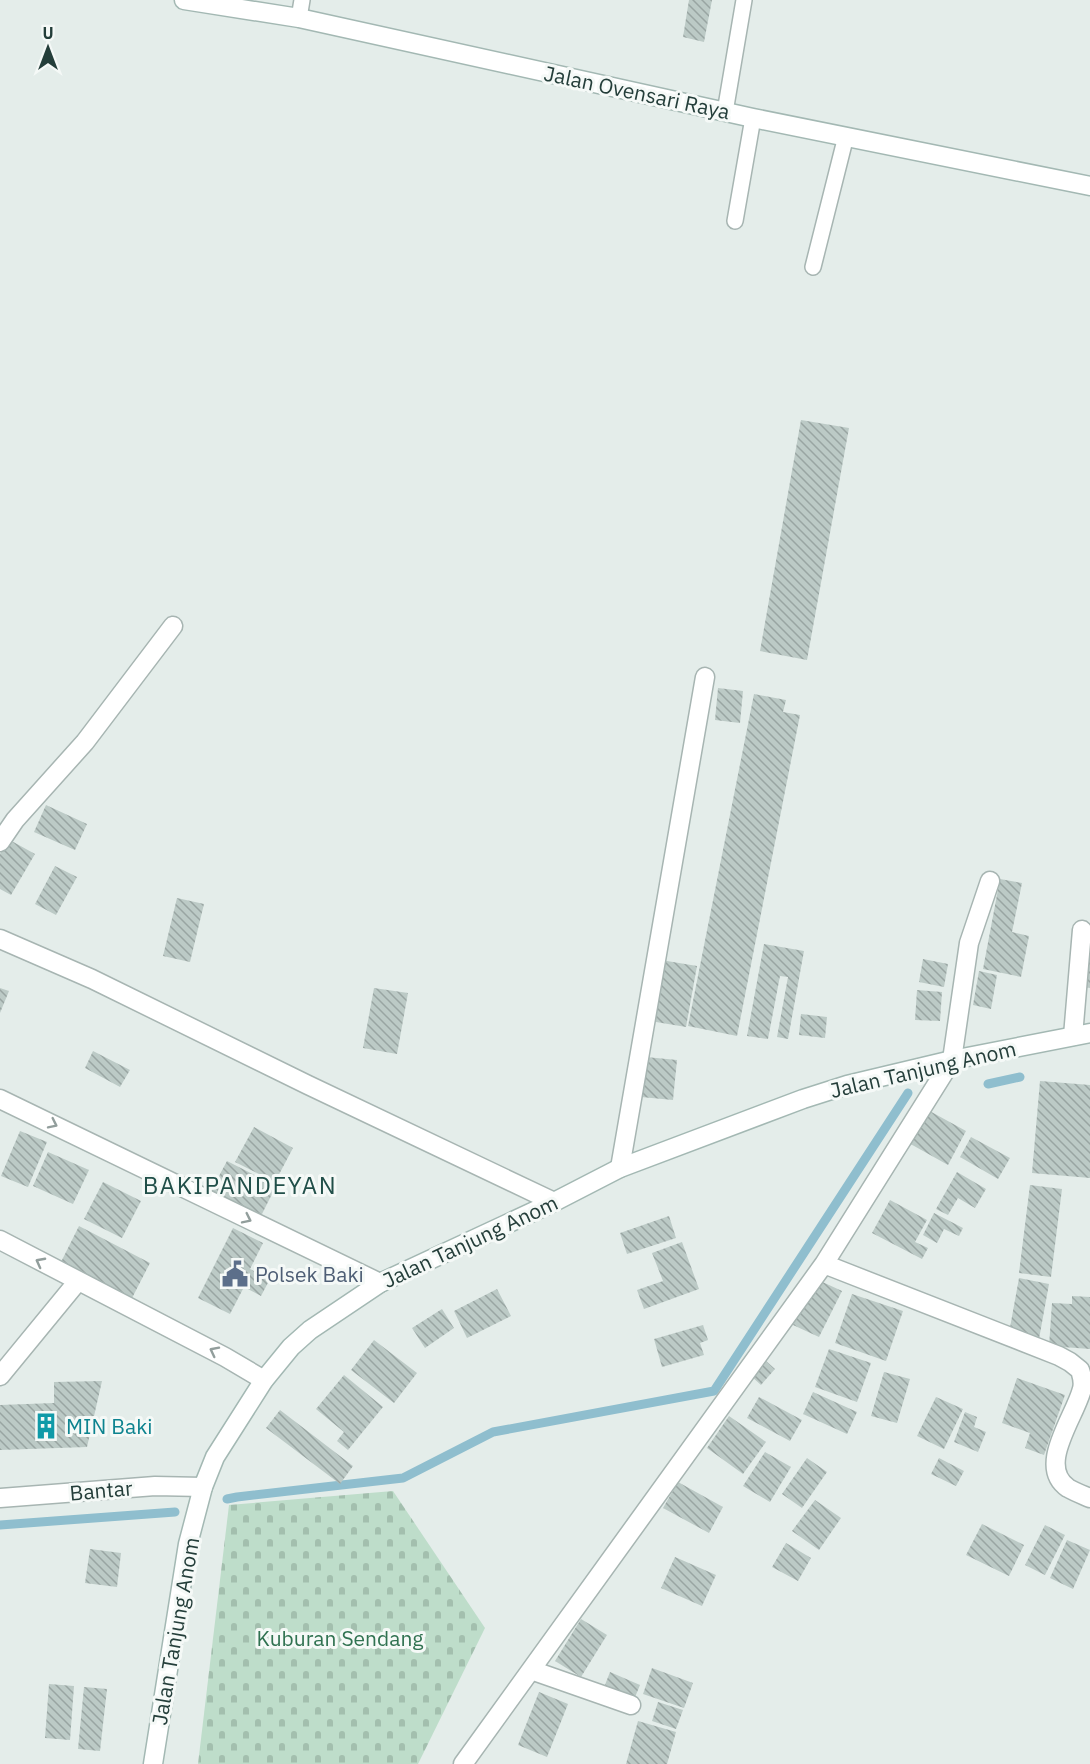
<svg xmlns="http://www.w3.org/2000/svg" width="1090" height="1764" viewBox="0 0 1090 1764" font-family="'IBM Plex Sans',sans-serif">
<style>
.cemetery{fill:url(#cemetery-stones)}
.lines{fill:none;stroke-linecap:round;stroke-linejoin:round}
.stream{stroke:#8fbece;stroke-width:9}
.building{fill:url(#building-back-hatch)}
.service-casing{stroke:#a7b5b2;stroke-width:18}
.minor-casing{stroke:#a7b5b2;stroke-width:21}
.secondary-casing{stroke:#a3b8b3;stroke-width:21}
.service{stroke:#fff;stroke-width:15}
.minor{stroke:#fff;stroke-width:18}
.secondary{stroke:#fff;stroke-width:18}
.oneway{stroke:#929e9c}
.labels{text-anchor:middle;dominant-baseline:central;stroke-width:6;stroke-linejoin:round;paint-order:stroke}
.street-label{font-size:21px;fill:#243e3a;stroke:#f5f9f7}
.service-label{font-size:21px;fill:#4e5e75;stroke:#f5f9f7;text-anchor:start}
.culture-label{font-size:21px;fill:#0d838f;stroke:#f5f9f7;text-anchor:start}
.park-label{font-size:21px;fill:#307251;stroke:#f5f9f7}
.quarter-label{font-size:24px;letter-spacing:1.5px;fill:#214f49;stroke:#f5f9f7}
</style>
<defs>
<pattern id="cemetery-stones" width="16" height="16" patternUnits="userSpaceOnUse" patternTransform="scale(1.5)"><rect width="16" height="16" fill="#beddca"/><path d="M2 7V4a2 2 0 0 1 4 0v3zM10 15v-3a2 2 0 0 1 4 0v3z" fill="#a3bfae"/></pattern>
<pattern id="building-back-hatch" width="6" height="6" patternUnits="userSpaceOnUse" patternTransform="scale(1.5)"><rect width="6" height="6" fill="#bccac6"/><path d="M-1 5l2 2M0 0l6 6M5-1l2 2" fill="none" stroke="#99a5a2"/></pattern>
</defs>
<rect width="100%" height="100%" fill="#e4edea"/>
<path class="cemetery" d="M393,1491L485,1628L418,1764H198L229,1505Z"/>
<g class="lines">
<path class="stream" d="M988,1084L1020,1077
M227,1499L237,1497L403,1478L493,1432L714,1391L908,1093
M0,1525L175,1512"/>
</g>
<path class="building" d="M689,0H712L704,42L683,37Z
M801,420L849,428L807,660L760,651Z
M718,688L743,691L740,723L715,720Z
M754,694L786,700L783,712L800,715L737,1036L688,1026Z
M46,805L87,824L75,850L34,832Z
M8,839L35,854L11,895L0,889V854Z
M55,866L77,877L56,915L35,904Z
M1000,879L1022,883L1012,932L1029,936L1021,977L983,969Z
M177,898L204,904L190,962L163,956Z
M1090,941V988L1084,987Z
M764,944L804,951L788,1039L777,1037L788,977L780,976L768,1039L747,1036Z
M923,959L948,964L944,987L919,982Z
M661,960L697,966L686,1027L650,1021Z
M979,971L997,975L991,1009L973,1005Z
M0,988L9,991L0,1013Z
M374,988L408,993L397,1054L363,1048Z
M917,990L942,992L940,1021L915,1020Z
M801,1014L827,1017L825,1038L799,1035Z
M93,1051L130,1070L120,1087L85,1068Z
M646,1057L677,1060L673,1100L641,1097Z
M1040,1081L1090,1085V1178L1032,1173Z
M926,1109L966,1131L948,1165L907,1142Z
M254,1127L293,1148L275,1182L235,1162Z
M20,1131L47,1142L28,1187L1,1176Z
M971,1137L1010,1158L998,1179L960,1157Z
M48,1152L89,1170L73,1204L33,1186Z
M227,1161L276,1186L261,1216L211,1191Z
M957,1172L986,1189L975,1208L958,1198L948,1215L936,1209Z
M103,1182L141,1201L122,1238L84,1219Z
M1030,1185L1062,1189L1051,1277L1019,1273Z
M890,1200L927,1220L915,1242L928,1248L922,1259L872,1233Z
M934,1213L963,1228L959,1236L944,1229L937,1243L923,1235Z
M669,1216L676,1238L627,1254L620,1233Z
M79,1226L150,1263L131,1300L60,1264Z
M233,1228L263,1243L250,1269L270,1279L261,1296L244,1287L230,1314L198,1298Z
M682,1242L699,1289L644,1309L637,1290L663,1281L652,1253Z
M1019,1278L1049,1284L1039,1339L1009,1333Z
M816,1279L842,1291L819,1337L793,1325Z
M497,1289L511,1316L467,1338L454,1311Z
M852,1294L903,1311L886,1361L835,1343Z
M1072,1296L1090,1297V1349L1049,1346L1052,1303L1072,1304Z
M442,1309L454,1328L425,1348L412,1328Z
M703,1325L708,1340L700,1343L704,1355L662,1367L654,1339Z
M374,1340L417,1373L394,1403L351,1370Z
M829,1349L871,1363L857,1402L815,1387Z
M765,1360L775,1369L761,1385L751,1376Z
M884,1372L910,1379L897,1423L871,1416Z
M344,1375L383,1407L348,1450L337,1441L344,1432L316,1409Z
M1017,1378L1065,1395L1044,1455L1025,1448L1030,1433L1002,1423Z
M102,1381L87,1447L0,1450V1405L54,1403V1382Z
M813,1392L857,1412L847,1434L803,1414Z
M759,1397L802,1420L790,1441L747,1418Z
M936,1397L963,1409L944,1449L917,1436Z
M280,1410L353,1466L340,1484L266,1428Z
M965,1412L977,1417L974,1427L986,1432L978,1452L954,1442Z
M729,1416L766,1442L743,1474L707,1448Z
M765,1452L791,1467L770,1502L743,1486Z
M807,1458L827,1472L802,1508L782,1494Z
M939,1458L964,1471L956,1486L931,1474Z
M678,1482L723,1507L709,1533L663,1508Z
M815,1500L841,1518L819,1550L792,1531Z
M982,1524L1024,1545L1009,1576L966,1555Z
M1045,1525L1065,1535L1045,1575L1025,1565Z
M1067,1540L1090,1550L1073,1589L1050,1578Z
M786,1543L811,1558L798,1581L772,1567Z
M90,1549L121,1553L117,1587L85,1583Z
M675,1557L716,1575L702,1606L661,1588Z
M581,1619L607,1635L581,1677L555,1661Z
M652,1668L693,1683L684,1708L643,1694Z
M610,1672L640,1685L633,1702L603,1690Z
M49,1684L74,1686L70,1740L45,1738Z
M84,1687L107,1689L100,1751L78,1749Z
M539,1692L568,1704L547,1757L518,1745Z
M658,1702L683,1710L676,1729L652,1721Z
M638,1721L676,1732L667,1764H626Z"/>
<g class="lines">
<g class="service-casing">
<path id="service" d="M299,18L302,0
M725,112L744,0
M735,221L753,118
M813,267L846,136"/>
</g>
<g class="minor-casing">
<path id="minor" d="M0,842L15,820L85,742L173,626
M0,939L92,979L308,1085L554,1202
M1073,1036L1082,930
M0,1099L380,1283
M620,1168L705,677
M0,1240L225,1357L264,1380
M824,1264L1059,1356L1070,1362L1080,1370C1082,1377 1084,1382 1082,1389C1075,1417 1036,1466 1068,1488C1075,1492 1083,1495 1090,1498
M0,1376L78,1281
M0,1498L155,1486L203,1487
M531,1670L631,1705
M463,1764L824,1264L952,1060L969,943L990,881"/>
</g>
<g class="secondary-casing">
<path id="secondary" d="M184,0L299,18L753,118L1090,186
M153,1764L188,1544L203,1487L215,1457L264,1380L291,1347L310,1330L380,1283L554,1202L620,1168L803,1099L847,1085L952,1060L1090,1033"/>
</g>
<use href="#service" class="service"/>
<use href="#minor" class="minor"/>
<use href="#secondary" class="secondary"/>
</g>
<defs><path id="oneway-chevron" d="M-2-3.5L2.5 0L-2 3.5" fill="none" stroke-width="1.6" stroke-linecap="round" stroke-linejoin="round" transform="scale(1.5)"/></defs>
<g class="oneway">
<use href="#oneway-chevron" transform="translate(53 1124) rotate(26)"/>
<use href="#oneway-chevron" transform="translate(247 1219) rotate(26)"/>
<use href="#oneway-chevron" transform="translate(40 1262) rotate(-152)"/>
<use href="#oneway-chevron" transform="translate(214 1351) rotate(-153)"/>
</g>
<defs>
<g id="civic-bare" transform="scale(2.07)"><path d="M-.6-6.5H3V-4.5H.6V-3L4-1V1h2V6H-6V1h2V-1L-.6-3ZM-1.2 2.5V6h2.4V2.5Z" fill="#5c6f8a" stroke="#f5f9f7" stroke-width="2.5" paint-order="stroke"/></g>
<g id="building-bare" transform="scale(2.07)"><path d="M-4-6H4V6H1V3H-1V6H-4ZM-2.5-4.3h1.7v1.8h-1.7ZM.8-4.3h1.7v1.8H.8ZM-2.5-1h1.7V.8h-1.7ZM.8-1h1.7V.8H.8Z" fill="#0f9aa8" stroke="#f5f9f7" stroke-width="2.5" paint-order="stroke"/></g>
</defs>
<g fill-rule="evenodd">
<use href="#civic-bare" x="235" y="1274"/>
<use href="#building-bare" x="46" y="1426"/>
</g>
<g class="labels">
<g class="street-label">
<text transform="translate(637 92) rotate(12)">Jalan Ovensari Raya</text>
<text transform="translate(923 1069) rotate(-13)">Jalan Tanjung Anom</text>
<text transform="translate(470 1241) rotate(-25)">Jalan Tanjung Anom</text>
<text transform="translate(101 1490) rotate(-5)">Bantar</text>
<text transform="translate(175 1631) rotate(-80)">Jalan Tanjung Anom</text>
</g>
<g class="service-label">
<text x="255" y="1274">Polsek Baki</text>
</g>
<g class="culture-label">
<text x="66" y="1426">MIN Baki</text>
</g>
<g class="park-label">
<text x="340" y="1638">Kuburan Sendang</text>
</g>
<g class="quarter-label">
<text x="240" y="1185">BAKIPANDEYAN</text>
</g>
</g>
<g transform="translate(48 48)" stroke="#f5f9f7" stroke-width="4.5" paint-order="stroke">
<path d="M0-4.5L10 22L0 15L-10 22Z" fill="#243e3a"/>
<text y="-9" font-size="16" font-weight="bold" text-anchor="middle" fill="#243e3a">U</text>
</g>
</svg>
